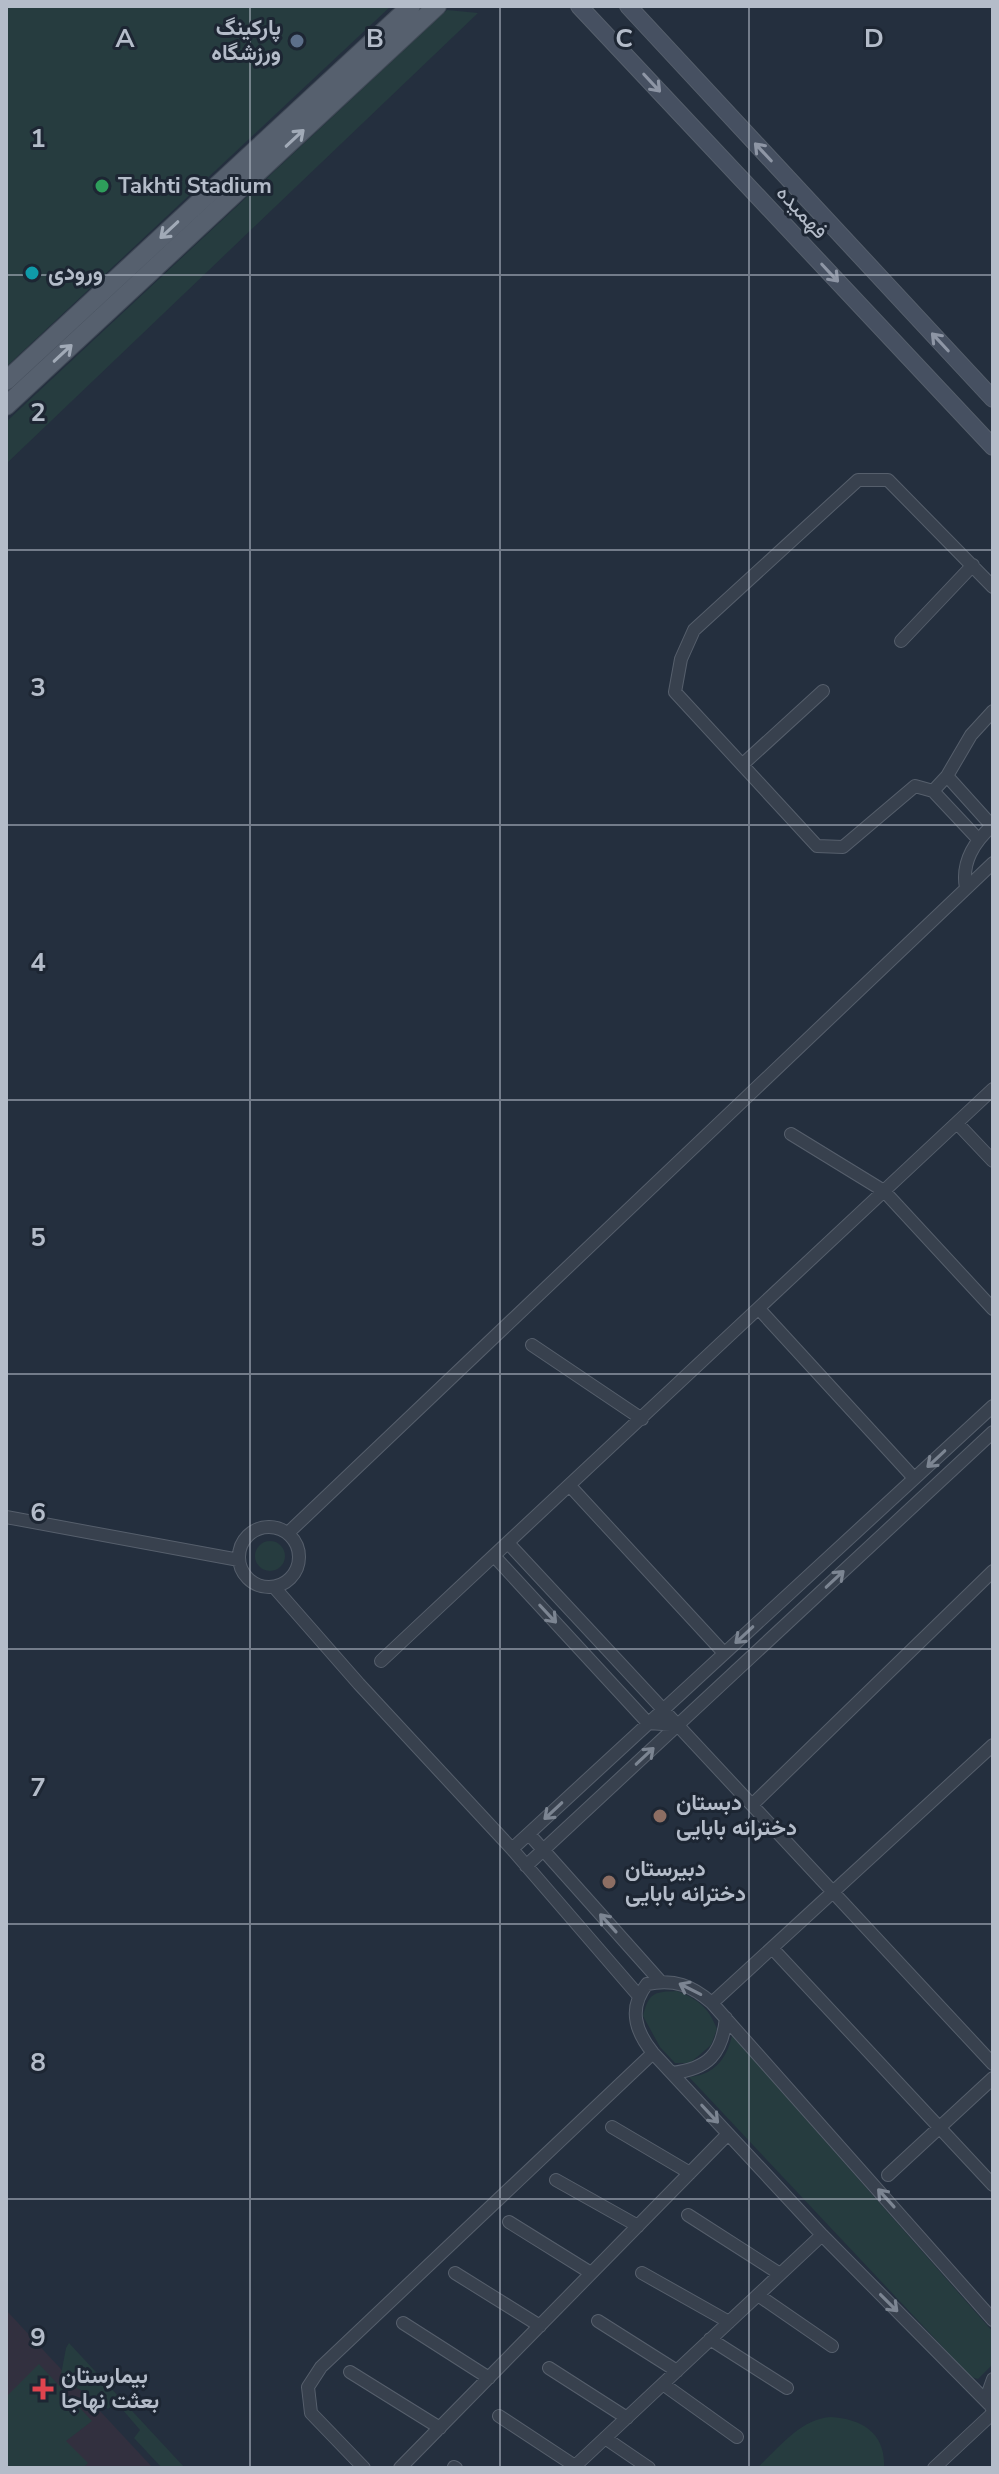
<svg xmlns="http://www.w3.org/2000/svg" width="999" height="2474" viewBox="0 0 999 2474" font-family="'Nunito Sans',Vazirmatn,sans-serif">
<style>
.medical{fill:#32303f}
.green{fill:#263c3f}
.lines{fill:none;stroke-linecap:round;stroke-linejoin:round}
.minor-casing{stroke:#565f6c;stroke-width:14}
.secondary-casing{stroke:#565f6c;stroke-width:18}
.primary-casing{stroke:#414a57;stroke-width:20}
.minor{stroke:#38414e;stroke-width:12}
.secondary{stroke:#465061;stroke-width:16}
.primary{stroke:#56606e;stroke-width:18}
.oneway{stroke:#8e96a5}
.oneway2{stroke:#a1aab7}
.oneway3{stroke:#7c8592}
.grid{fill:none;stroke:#b4bcc9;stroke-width:2;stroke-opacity:0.55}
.service-dot{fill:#5c6f8a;stroke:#1d2633;stroke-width:3}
.leisure-dot{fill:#2e9e5b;stroke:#1d2633;stroke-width:3}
.culture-dot{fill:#0f9aa8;stroke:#1d2633;stroke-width:3}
.education-dot{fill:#8d6e63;stroke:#1d2633;stroke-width:3}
.health-dot{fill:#e0444e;stroke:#1d2633;stroke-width:3}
.labels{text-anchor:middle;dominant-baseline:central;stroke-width:6;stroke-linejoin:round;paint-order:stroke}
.poi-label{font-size:22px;font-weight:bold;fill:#b4bcc9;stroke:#1d2633;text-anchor:start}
.street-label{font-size:22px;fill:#b4bcc9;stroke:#1d2633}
.grid-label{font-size:26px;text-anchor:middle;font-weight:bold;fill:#b4bcc9;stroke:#1d2633;stroke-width:6;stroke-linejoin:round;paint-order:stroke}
</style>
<rect width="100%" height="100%" fill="#242f3e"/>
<path class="medical" d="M6,2310L153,2468H6Z"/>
<path class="green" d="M6,6H391L6,367Z
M447,10L478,13L6,464V422Z
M255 1556a15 15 0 1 1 30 0a15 15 0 1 1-30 0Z
M677,1991C698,1999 709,2008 717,2029L711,2045L690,2063H675L660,2047L643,2016C649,1992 654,1992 677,1991Z
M732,2035L993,2332V2364L978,2379L971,2377L689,2077C714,2075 727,2059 732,2035Z
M69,2343L185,2468H162L134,2438L140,2430L116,2402L108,2409L87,2393L60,2380L66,2348Z
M39,2364L92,2421L66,2441L88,2463L83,2468H6V2397Z
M831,2417C862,2419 886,2433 884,2468H757C779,2448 800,2419 831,2417Z"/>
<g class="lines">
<g class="minor-casing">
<path id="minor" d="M993,587L888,480H858L694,630L681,659L675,692L817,846L843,847L915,786L933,791L947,776L971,735L993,711
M901,641L973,565
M743,764L823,691
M947,776L992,826
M933,791L978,839
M966,888C961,862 974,842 993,825
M957,1123L993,1161
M791,1134L884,1191L993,1309
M759,1309L914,1478
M532,1345L642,1419
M570,1486L724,1653
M6,1517L239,1560
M239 1557a30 30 0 1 1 60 0a30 30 0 1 1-60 0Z
M288,1533L993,863
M509,1544L993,2064
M495,1557L648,1723L678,1725
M274,1587L359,1684L512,1849L638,1995
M381,1661L993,1089
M752,1805L993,1571
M529,1834L660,1981
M512,1849L993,1406
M526,1866L993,1432
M772,1948L993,2185
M712,2003L993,1745
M672,2073C708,2069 722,2054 726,2018
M612,2127L690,2173
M888,2175L993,2078
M556,2180L638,2226
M688,2215L780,2274
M509,2222L591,2273
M455,2273L540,2326
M642,2273L729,2322
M758,2295L832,2346
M598,2321L677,2371
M403,2323L489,2378
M710,2339L787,2388
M549,2368L627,2418
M350,2372L440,2428
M663,2384L737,2437
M989,2404L822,2235L653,2053C635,2031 628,2008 647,1984C675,1979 691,1985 712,2003L993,2320
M991,2407L988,2393L993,2379
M499,2416L575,2466
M605,2438L649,2468
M454,2467L456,2468
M364,2468L311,2413L308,2387L321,2367L653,2053
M400,2468L728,2134
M573,2468L822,2235
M934,2468L993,2413"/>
</g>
<g class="secondary-casing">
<path id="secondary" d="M579,6L993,447
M628,6L993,399"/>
</g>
<g class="primary-casing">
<path id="primary" d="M6,381L411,6
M6,406L437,6"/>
</g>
<use href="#minor" class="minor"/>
<use href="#secondary" class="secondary"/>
<use href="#primary" class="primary"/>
</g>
<defs><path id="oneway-shaft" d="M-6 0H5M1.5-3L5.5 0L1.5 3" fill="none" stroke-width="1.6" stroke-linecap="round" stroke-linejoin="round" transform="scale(2)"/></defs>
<g class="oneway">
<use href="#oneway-shaft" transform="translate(652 83) rotate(47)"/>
<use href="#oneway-shaft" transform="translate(763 152) rotate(-133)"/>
<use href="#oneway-shaft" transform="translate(830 273) rotate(47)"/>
<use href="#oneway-shaft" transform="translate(940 342) rotate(-133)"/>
</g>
<g class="oneway2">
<use href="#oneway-shaft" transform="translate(295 138) rotate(-43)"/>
<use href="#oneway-shaft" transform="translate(169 230) rotate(137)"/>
<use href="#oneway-shaft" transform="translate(63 353) rotate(-43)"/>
</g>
<g class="oneway3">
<use href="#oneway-shaft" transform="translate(936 1459) rotate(137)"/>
<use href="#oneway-shaft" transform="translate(835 1579) rotate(-43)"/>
<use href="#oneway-shaft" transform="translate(548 1614) rotate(47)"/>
<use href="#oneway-shaft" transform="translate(744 1635) rotate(137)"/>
<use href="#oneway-shaft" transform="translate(645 1756) rotate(-43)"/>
<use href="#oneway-shaft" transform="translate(553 1811) rotate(137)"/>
<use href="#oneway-shaft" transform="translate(608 1923) rotate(-132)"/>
<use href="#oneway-shaft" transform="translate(690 1989) rotate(-153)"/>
<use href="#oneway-shaft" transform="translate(710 2114) rotate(47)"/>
<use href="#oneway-shaft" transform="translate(886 2198) rotate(-132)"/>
<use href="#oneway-shaft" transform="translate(889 2303) rotate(45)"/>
</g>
<path class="grid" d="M250,6V2468M500,6V2468M749,6V2468M6,275H993M6,550H993M6,825H993M6,1100H993M6,1374H993M6,1649H993M6,1924H993M6,2199H993"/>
<circle class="service-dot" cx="297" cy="41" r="8"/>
<circle class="leisure-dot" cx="102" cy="186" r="8"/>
<circle class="culture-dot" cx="32" cy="273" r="8"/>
<g class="education-dot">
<circle cx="660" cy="1816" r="8"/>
<circle cx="609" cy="1882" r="8"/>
</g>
<path class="health-dot" d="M39 2377h8v8h8v8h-8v8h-8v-8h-8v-8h8z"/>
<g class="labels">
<g class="poi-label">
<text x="281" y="28" text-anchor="end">پارکینگ<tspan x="281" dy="25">ورزشگاه</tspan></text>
<text x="118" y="186">Takhti Stadium</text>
<text x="48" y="273">ورودی</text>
<text x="676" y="1803">دبستان<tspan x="676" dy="25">دخترانه بابایی</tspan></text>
<text x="625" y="1869">دبیرستان<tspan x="625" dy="25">دخترانه بابایی</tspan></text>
<text x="61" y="2376">بیمارستان<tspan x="61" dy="25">بعثت نهاجا</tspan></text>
</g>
<g class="street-label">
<text transform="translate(802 212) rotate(47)">فهمیده</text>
</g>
</g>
<g class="grid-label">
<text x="125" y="47">A</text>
<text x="375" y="47">B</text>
<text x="624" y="47">C</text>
<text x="874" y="47">D</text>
<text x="38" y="147">1</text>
<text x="38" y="421">2</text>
<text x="38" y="696">3</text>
<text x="38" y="971">4</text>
<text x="38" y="1246">5</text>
<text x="38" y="1521">6</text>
<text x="38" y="1796">7</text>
<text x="38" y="2071">8</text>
<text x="38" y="2346">9</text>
</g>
<rect width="999" height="2474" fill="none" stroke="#b4bcc9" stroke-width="16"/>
</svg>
